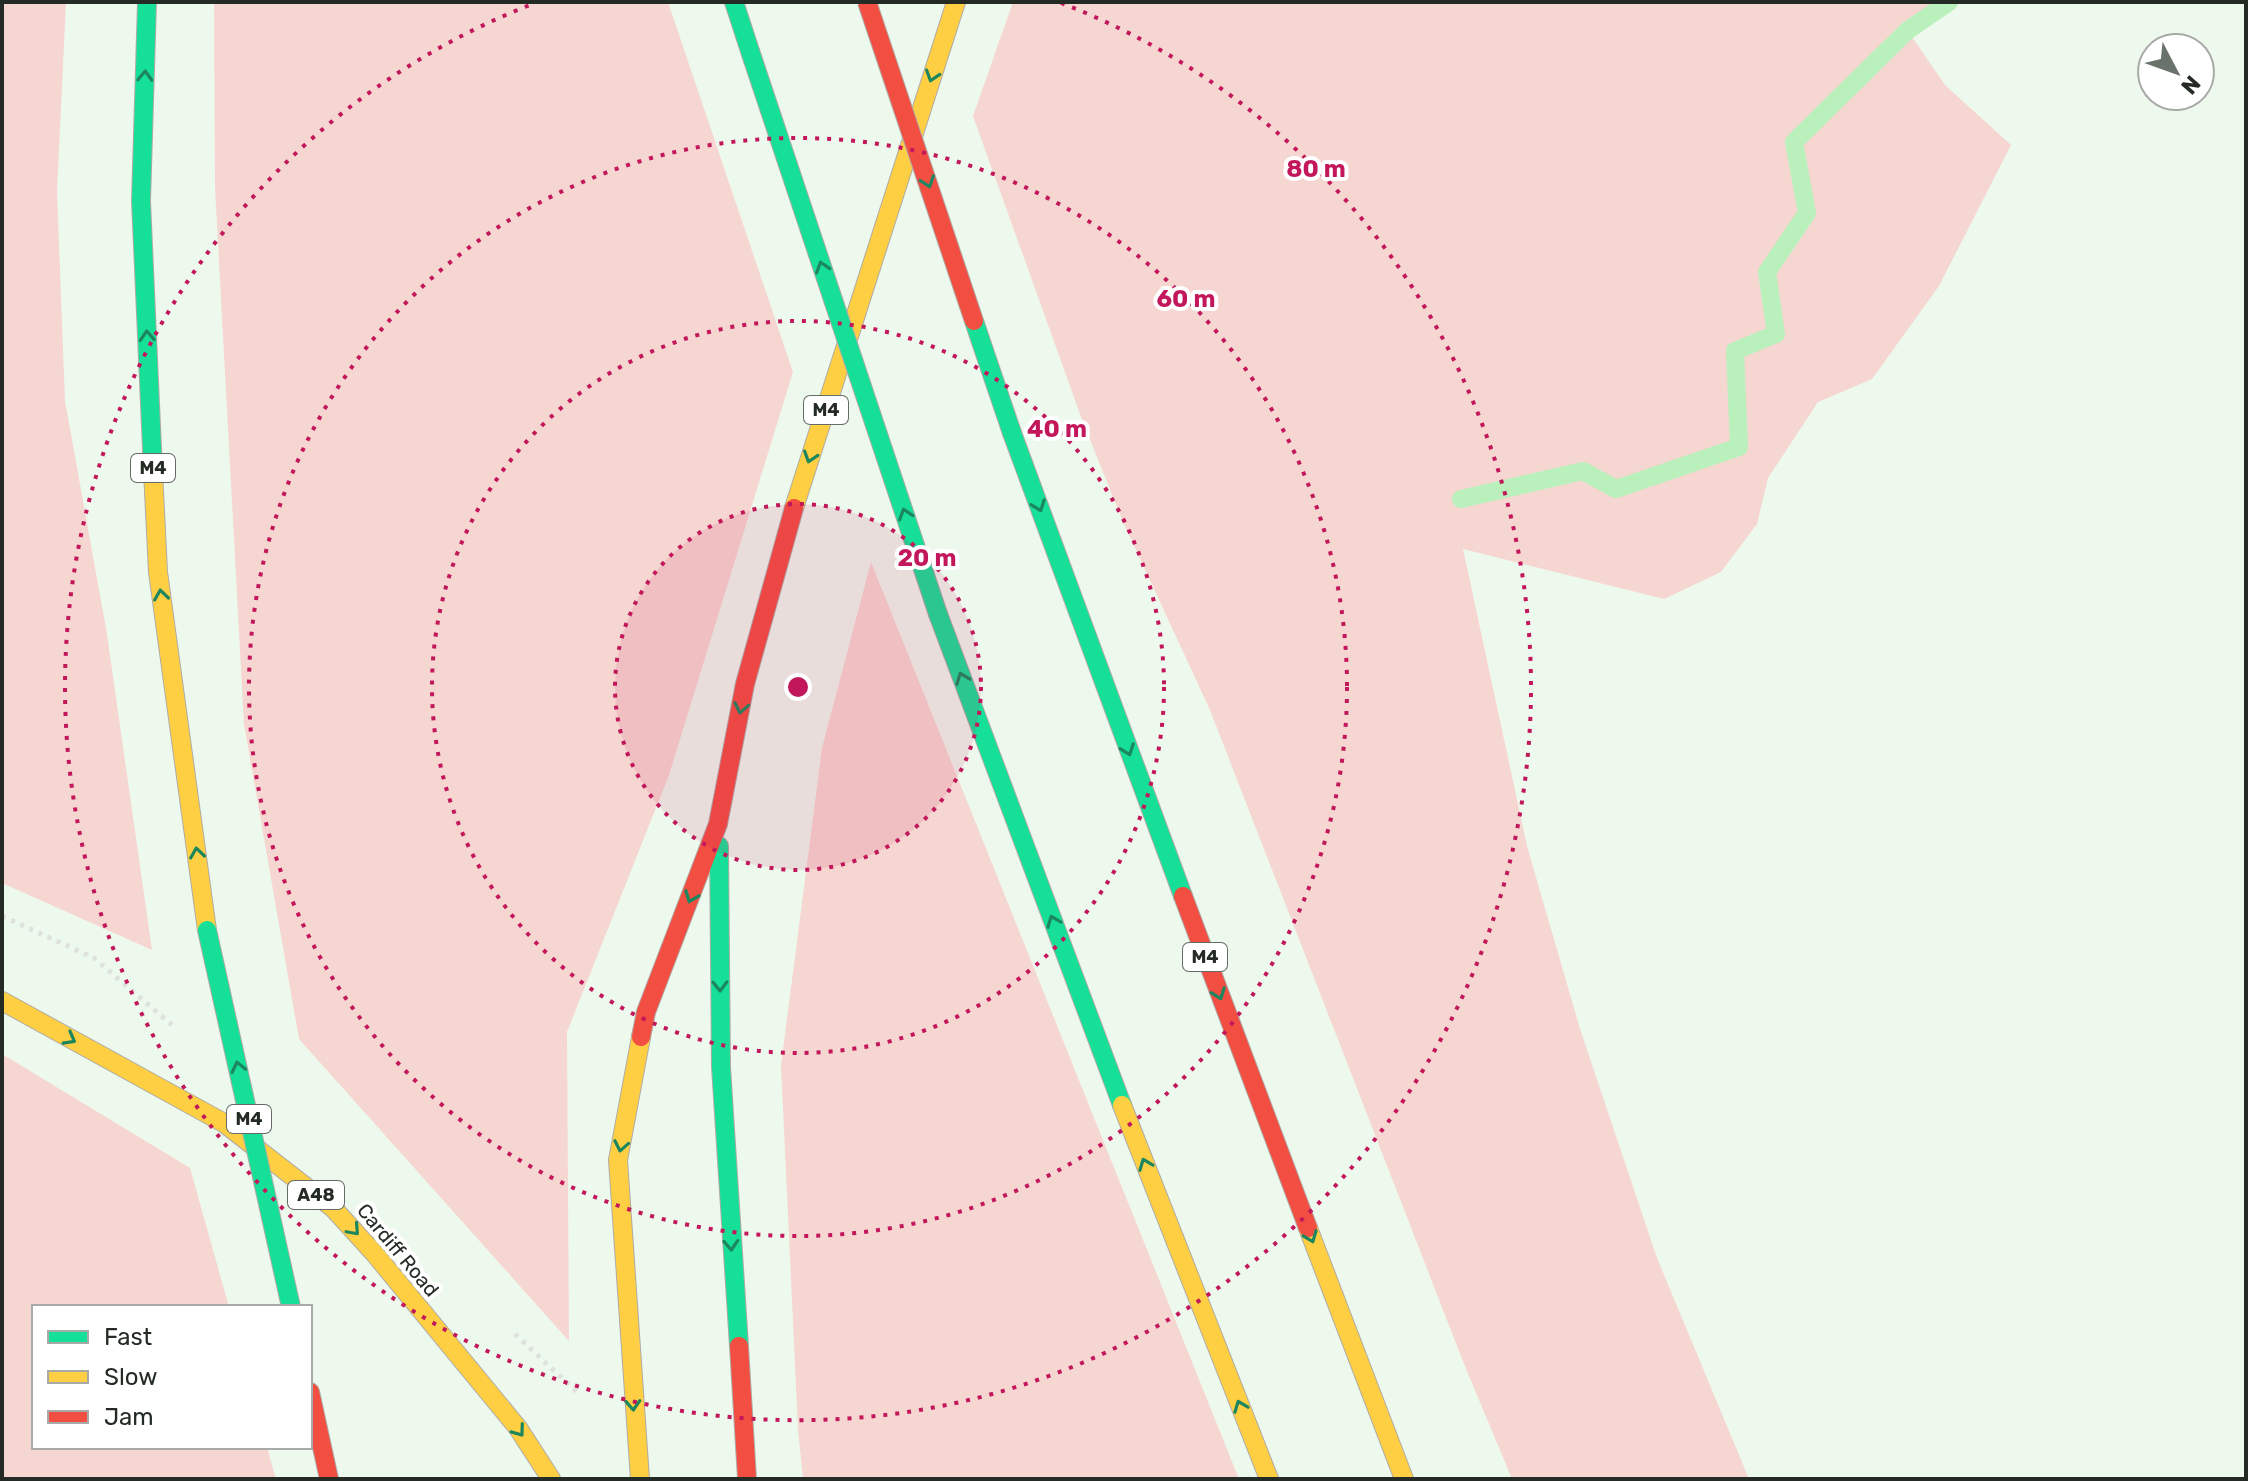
<svg xmlns="http://www.w3.org/2000/svg" width="2248" height="1481" viewBox="0 0 2248 1481" font-family="Rubik,sans-serif">
<style>
.green{fill:#f6d6d0}
.lines{fill:none;stroke-linecap:round;stroke-linejoin:round}
.stream{stroke:#b9f0bc;stroke-width:18}
.fast-casing{stroke:#afaba6;stroke-width:20}
.slow-casing{stroke:#afaba6;stroke-width:20}
.jam-casing{stroke:#afaba6;stroke-width:20}
.path{stroke:#dee1de;stroke-width:5;stroke-dasharray:4 6;stroke-linecap:butt}
.fast{stroke:#16e098;stroke-width:18}
.slow{stroke:#ffcf43;stroke-width:18}
.jam{stroke:#f24e42;stroke-width:18}
.fast-bridge-casing{stroke:#afaba6;stroke-width:20;stroke-linecap:butt}
.jam-bridge-casing{stroke:#afaba6;stroke-width:20;stroke-linecap:butt}
.fast-bridge{stroke:#16e098;stroke-width:18}
.jam-bridge{stroke:#f24e42;stroke-width:18}
.oneway{stroke:#1c865e}
.ring{fill:none;stroke:#c2185b;stroke-width:4;stroke-dasharray:4 8}
.labels{text-anchor:middle;dominant-baseline:central;stroke-width:8;stroke-linejoin:round;paint-order:stroke}
.shield{fill:#fff;stroke:#656b66;stroke-width:2}
.shield-label{font-size:18px;font-weight:bold;fill:#232b24}
.street-label{font-size:20px;fill:#232b24;stroke:#fff}
.centre{fill:#c2185b;stroke:#fff;stroke-width:4}
.ring-label{font-size:24px;text-anchor:middle;font-weight:bold;fill:#c2185b;stroke:#fff;stroke-width:8;stroke-linejoin:round;paint-order:stroke}
</style>
<rect width="100%" height="100%" fill="#eef9ee"/>
<path class="green" d="M2,2H66L57,192L65,401L107,634L152,950L2,883Z
M214,2H668L793,372L669,775L567,1032L569,1341L299,1039L244,724L215,188Z
M1013,2H1949L1908,31L1945,85L2011,145L1939,286L1872,379L1818,402L1768,478L1757,524L1721,572L1664,599L1463,549L1527,846L1580,1029L1657,1258L1749,1479H1512L1464,1364L1210,710L1124,524L1084,425L973,116Z
M871,562L1239,1479H803L798,1429L781,1065L822,748Z
M2,1054L190,1168L229,1307H34V1447H267L276,1479H2Z"/>
<g class="lines">
<path class="stream" d="M1461,499L1583,471L1616,489L1739,447L1735,351L1776,334L1767,272L1807,213L1794,142L1908,30L1949,2"/>
<g class="fast-casing">
<path id="fast" d="M147,2L141,201L153,471
M734,2L750,51
M1012,433L1183,896
M938,614L1122,1105
M719,846L721,1067L739,1346"/>
</g>
<g class="slow-casing">
<path id="slow" d="M153,471L158,572L207,930
M794,508L956,2
M2,1001L224,1123L333,1208L374,1253L518,1428L551,1479
M1122,1105L1269,1479
M1308,1228L1404,1479
M640,1479L618,1160L641,1037"/>
</g>
<g class="jam-casing">
<path id="jam" d="M1183,896L1308,1228
M641,1037L646,1012L718,824L745,684L794,508
M739,1346L747,1479
M310,1392L329,1479"/>
</g>
<path class="path" d="M2,916L94,958L172,1025
M515,1334L578,1393"/>
<use href="#fast" class="fast"/>
<use href="#slow" class="slow"/>
<use href="#jam" class="jam"/>
<g class="fast-bridge-casing">
<path id="fast-bridge" d="M750,51L938,614
M974,321L1012,433
M207,930L291,1307"/>
</g>
<g class="jam-bridge-casing">
<path id="jam-bridge" d="M867,2L974,321"/>
</g>
<use href="#fast-bridge" class="fast-bridge"/>
<use href="#jam-bridge" class="jam-bridge"/>
</g>
<defs><path id="oneway-chevron" d="M-2-3.5L2.5 0L-2 3.5" fill="none" stroke-width="1.6" stroke-linecap="round" stroke-linejoin="round" transform="scale(2)"/></defs>
<g class="oneway">
<use href="#oneway-chevron" transform="translate(145 76) rotate(-88)"/>
<use href="#oneway-chevron" transform="translate(932 76) rotate(108)"/>
<use href="#oneway-chevron" transform="translate(928 182) rotate(71)"/>
<use href="#oneway-chevron" transform="translate(822 267) rotate(-108)"/>
<use href="#oneway-chevron" transform="translate(147 336) rotate(-93)"/>
<use href="#oneway-chevron" transform="translate(810 457) rotate(108)"/>
<use href="#oneway-chevron" transform="translate(1039 506) rotate(70)"/>
<use href="#oneway-chevron" transform="translate(905 514) rotate(-108)"/>
<use href="#oneway-chevron" transform="translate(161 595) rotate(-98)"/>
<use href="#oneway-chevron" transform="translate(962 678) rotate(-111)"/>
<use href="#oneway-chevron" transform="translate(741 708) rotate(101)"/>
<use href="#oneway-chevron" transform="translate(1128 750) rotate(70)"/>
<use href="#oneway-chevron" transform="translate(197 853) rotate(-98)"/>
<use href="#oneway-chevron" transform="translate(691 897) rotate(111)"/>
<use href="#oneway-chevron" transform="translate(1053 921) rotate(-111)"/>
<use href="#oneway-chevron" transform="translate(720 986) rotate(89)"/>
<use href="#oneway-chevron" transform="translate(1219 994) rotate(70)"/>
<use href="#oneway-chevron" transform="translate(70 1039) rotate(29)"/>
<use href="#oneway-chevron" transform="translate(238 1067) rotate(-103)"/>
<use href="#oneway-chevron" transform="translate(621 1146) rotate(101)"/>
<use href="#oneway-chevron" transform="translate(1145 1164) rotate(-111)"/>
<use href="#oneway-chevron" transform="translate(354 1230) rotate(48)"/>
<use href="#oneway-chevron" transform="translate(1311 1237) rotate(69)"/>
<use href="#oneway-chevron" transform="translate(731 1245) rotate(87)"/>
<use href="#oneway-chevron" transform="translate(633 1405) rotate(87)"/>
<use href="#oneway-chevron" transform="translate(1240 1406) rotate(-111)"/>
<use href="#oneway-chevron" transform="translate(519 1431) rotate(54)"/>
</g>
<circle cx="798" cy="687" r="183" fill="#c2185b" fill-opacity=".12"/>
<g class="ring">
<circle cx="798" cy="687" r="183"/>
<circle cx="798" cy="687" r="366"/>
<circle cx="798" cy="687" r="549"/>
<path d="M1061 3A733 733 0 1 1 535 3"/>
</g>
<g class="labels">
<g class="shield">
<rect x="804" y="396" width="44" height="28" rx="6"/>
<rect x="131" y="454" width="44" height="28" rx="6"/>
<rect x="1183" y="943" width="44" height="28" rx="6"/>
<rect x="227" y="1105" width="44" height="28" rx="6"/>
<rect x="288" y="1181" width="56" height="28" rx="6"/>
</g>
<g class="shield-label">
<text x="826" y="410">M4</text>
<text x="153" y="468">M4</text>
<text x="1205" y="957">M4</text>
<text x="249" y="1119">M4</text>
<text x="316" y="1195">A48</text>
</g>
<g class="street-label">
<text transform="translate(398 1250) rotate(50)">Cardiff Road</text>
</g>
</g>
<circle cx="798" cy="687" r="12" class="centre"/>
<g class="ring-label">
<text x="1316" y="177">80 m</text>
<text x="1186" y="307">60 m</text>
<text x="1057" y="437">40 m</text>
<text x="927" y="566">20 m</text>
</g>
<rect width="2248" height="1481" fill="none" stroke="#232b24" stroke-width="8"/>
<rect x="32" y="1305" width="280" height="144" fill="#ffffff" stroke="#a7aaa7" stroke-width="2"/>
<rect x="48" y="1331" width="40" height="12" fill="#16e098" stroke="#a7aaa7" stroke-width="2"/>
<text x="104" y="1345" font-size="24" fill="#232b24">Fast</text>
<rect x="48" y="1371" width="40" height="12" fill="#ffcf43" stroke="#a7aaa7" stroke-width="2"/>
<text x="104" y="1385" font-size="24" fill="#232b24">Slow</text>
<rect x="48" y="1411" width="40" height="12" fill="#f24e42" stroke="#a7aaa7" stroke-width="2"/>
<text x="104" y="1425" font-size="24" fill="#232b24">Jam</text>
<g transform="translate(2176 72) rotate(131)"><circle r="38" fill="#ffffff" stroke="#a7aaa7" stroke-width="2"/>
<path d="M0-6L14 30L0 20L-14 30Z" fill="#6a736b"/>
<text y="-12" font-size="22" font-weight="bold" text-anchor="middle" fill="#232b24">N</text>
</g>
</svg>
